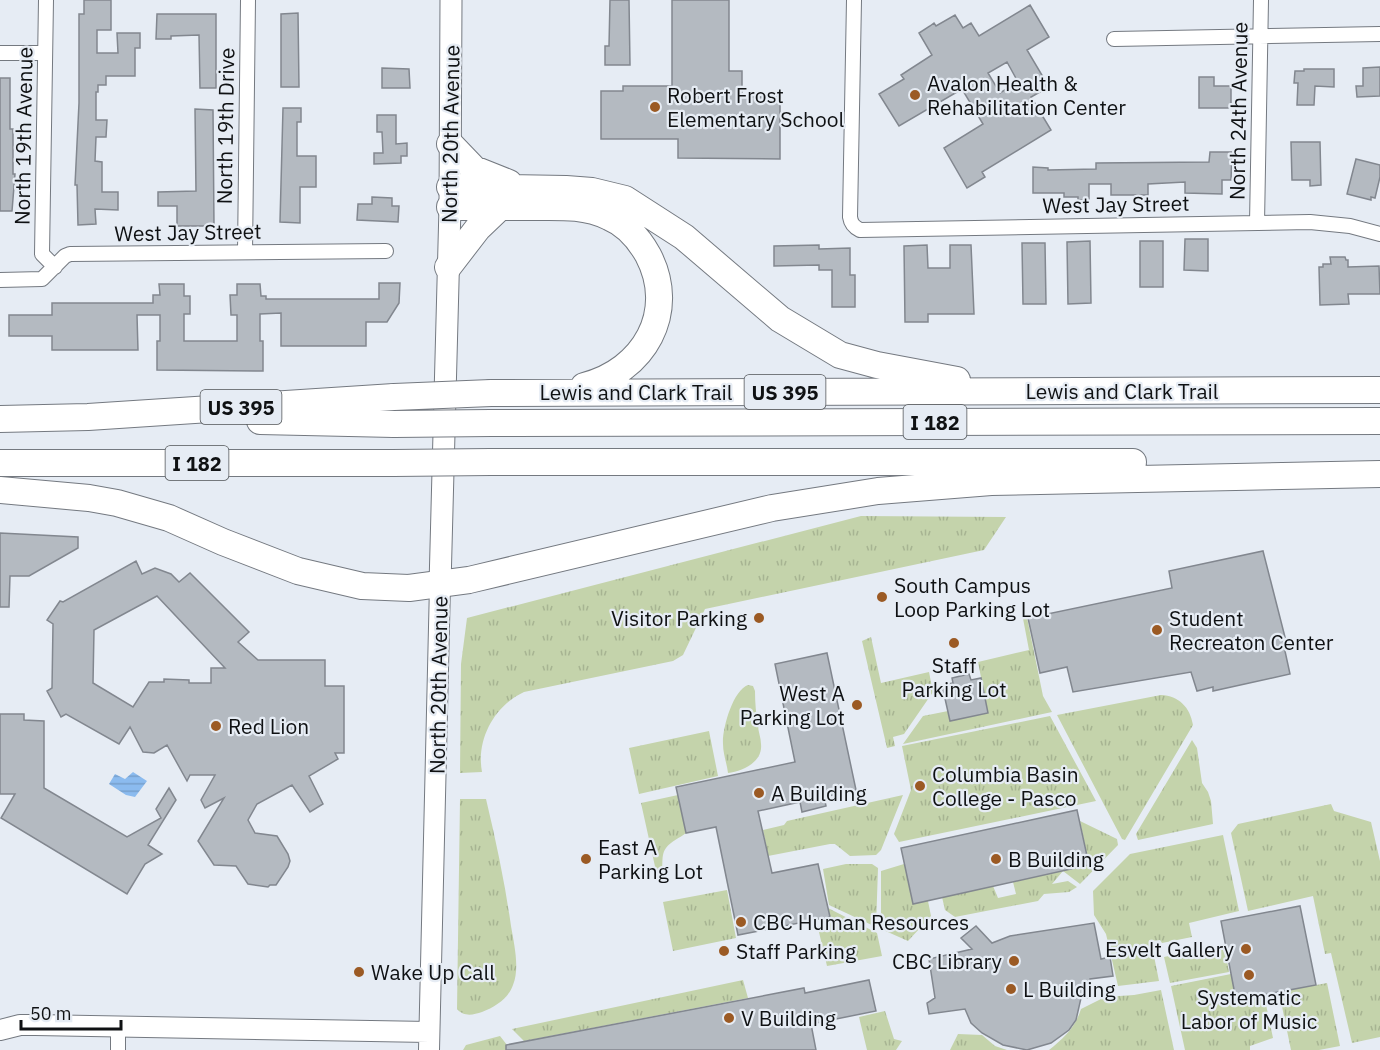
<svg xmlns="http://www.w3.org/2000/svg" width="1380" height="1050" viewBox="0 0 1380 1050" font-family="'IBM Plex Sans',sans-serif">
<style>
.grass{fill:url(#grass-tufts)}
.water{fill:url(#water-rules)}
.building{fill:#b4bac1;stroke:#82878f;stroke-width:1.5;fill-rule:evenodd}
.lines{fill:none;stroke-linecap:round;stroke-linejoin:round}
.street-casing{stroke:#747980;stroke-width:16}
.secondary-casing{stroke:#747980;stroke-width:22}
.primary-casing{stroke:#747980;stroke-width:23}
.highway-casing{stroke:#747980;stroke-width:28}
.street{stroke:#fff;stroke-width:14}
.secondary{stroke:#fff;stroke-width:20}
.primary{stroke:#fff;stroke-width:21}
.highway{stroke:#fff;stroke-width:26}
.highway-bridge-casing{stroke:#747980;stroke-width:28;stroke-linecap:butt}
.highway-bridge{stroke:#fff;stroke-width:26}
.poi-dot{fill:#9b5a24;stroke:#e6ecf4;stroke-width:2}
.labels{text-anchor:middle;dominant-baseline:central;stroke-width:4.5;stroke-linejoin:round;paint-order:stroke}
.shield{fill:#e6ecf4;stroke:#505356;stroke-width:1.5}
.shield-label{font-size:20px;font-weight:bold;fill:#0f1113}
.poi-label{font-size:21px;fill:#0f1113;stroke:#e6ecf4;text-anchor:start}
.street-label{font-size:21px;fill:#0f1113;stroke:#e6ecf4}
</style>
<defs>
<pattern id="grass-tufts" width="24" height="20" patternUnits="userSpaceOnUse" patternTransform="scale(1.5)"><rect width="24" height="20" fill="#c4d3ab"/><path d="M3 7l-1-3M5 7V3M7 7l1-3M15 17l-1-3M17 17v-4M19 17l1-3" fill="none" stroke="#a7b492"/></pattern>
<pattern id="water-rules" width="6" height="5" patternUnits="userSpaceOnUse" patternTransform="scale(1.5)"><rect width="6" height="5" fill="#8bbbef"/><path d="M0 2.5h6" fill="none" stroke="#77a0cc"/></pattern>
</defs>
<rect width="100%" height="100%" fill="#e6ecf4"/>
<path class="grass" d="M861,516L1006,517L984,550L705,609L683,655L673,661L524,692C494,706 476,740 482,772L460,773L461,664L467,618Z
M1021,608H1025L1043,696L1052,712L903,744L923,716L948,711L950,721L988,713L978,662L1029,650Z
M871,637L881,683L929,672L933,692L904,734L893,737L895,746L887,748L862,641Z
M748,685L753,686L755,691C755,703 756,714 758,725C758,731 761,738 761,744C763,762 743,771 728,773C727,764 723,754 723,744C722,729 733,690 748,685Z
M1161,695C1179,696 1190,707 1193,725L1125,840L1122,839L1057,715Z
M1050,716L1096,801L899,842L894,834L911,790L902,746Z
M709,731L718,776L639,794L629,748Z
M1192,740L1197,748L1202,783L1208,792L1211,801L1213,824L1138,840L1136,834Z
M678,795L686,833C680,838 671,841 666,848C659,857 666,871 658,880L641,803Z
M903,795L881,850L876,855L850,856L835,844H830L768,856L763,830L784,825L787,821Z
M460,799H486C496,841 505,883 511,926C514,944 520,968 513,985C508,999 495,1007 482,1012C473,1015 464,1017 457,1009Z
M1331,804L1334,811L1371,822L1380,861V1037L1352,1043L1331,953L1325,954L1313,896L1248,911L1231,833L1238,824Z
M1080,821L1117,839L1118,845L1080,884L1063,871L1052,884L1068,881L1077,887L1069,892L1044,894L1038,901L955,917L945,910L942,897L993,886L998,898L1016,894L1013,882L1089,865Z
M1223,835L1239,911L1189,923L1192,937L1162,943L1160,940L1151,941L1159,981L1118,986L1106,934L1094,915L1093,891L1130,854Z
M846,864H872L878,868L876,927L829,905L823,869Z
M904,864L928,901L931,916L908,941L881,929V871Z
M727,890L736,938L673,951L663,902Z
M828,908L877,933L882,956L827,966L818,928L830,925Z
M1224,944L1229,972L1170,983L1164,957Z
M1231,974L1237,1000L1264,995L1273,1038L1250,1046V1050H1185L1171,986Z
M743,980L748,998L524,1041L512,1029Z
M1327,983L1340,1046L1319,1050H1291L1279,992Z
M1161,990L1174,1050H1049C1064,1038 1075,1028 1081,1009L1105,997L1134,995Z
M885,1011L894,1039L902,1041L896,1050H867L859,1017Z
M958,1034L982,1035L995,1046L1007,1050H950Z
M500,1036L511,1050H463L466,1045Z"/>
<path class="water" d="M133,772L147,781L135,797L126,795L109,784L115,774L125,779Z"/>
<path class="building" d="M84,0H111V30H97V53H118L117,33H140V48H135V76H106V85H98V92H96V120H107L106,137H96L95,161L102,162V192H118V210L95,209L96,224L78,225L77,185H75L79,103V14H84Z
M610,0H629L630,65H605V46H609Z
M672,0H729V71H742V97H780V159L678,158V139H601V91H623V86H672Z
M1030,5L1049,37L1027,50L1049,87L1031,97L1051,130L982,172L985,177L967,188L944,148L983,124L962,89L899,126L879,94L904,79L901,75L932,55L919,33L930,26L934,23L936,26L955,15L963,28L971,23L979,36ZM1007,62L1018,82L1000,93L988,73Z
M298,13L299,87H281V14Z
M157,14H216V88H200L199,35L171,36V39H156Z
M1380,67V96L1357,97L1356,86H1363V68Z
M382,68L409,69L410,88H382Z
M1304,69H1334V87L1315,86L1314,105H1297L1298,83H1294L1295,71H1304Z
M1199,77H1214V86H1231V108H1199Z
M0,78H10V129H13V174H15L12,211H0Z
M283,108H301V122H297V156H316V187H300V223L280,222Z
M195,109L213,110L214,226H177V206H158V192L196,191Z
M377,115H396V144L407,143V156H401V163L374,164V153H383L382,132H377Z
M1291,142H1320L1321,185L1310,186V180H1292Z
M1210,152H1232L1231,180H1222V194L1185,193V182L1148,184V195H1111V184H1089V200H1078V197H1064V193H1033V167L1048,168V170L1096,169V163L1209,162Z
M1356,159L1380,165V177L1375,198L1371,197V200L1347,194Z
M372,197L392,198V206H399L398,222L357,220L358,204H372Z
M1185,239H1208V271L1184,270Z
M1090,241L1091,303L1068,304L1067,242Z
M1140,241H1163V287H1140Z
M1022,243H1045L1046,304H1023Z
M819,245V249L850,248V275H855V307H832V270H819V265L774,266V246Z
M927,245L928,268H950V245H971L974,314H928V322H905L904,246Z
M1330,257H1345L1346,260H1348V267L1379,266L1380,294H1348L1349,304L1320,305L1319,267H1323V264H1331Z
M379,283H400L399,303L387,322H366V346H281V313L260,314V341H263V371L157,370V341H160V315H137L138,350H52V336H9V315H52V303H153V295H160L159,284H184V296H190V314H184V341H237V315H231L230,295H237V284H260L261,296H266V299H379Z
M0,533L78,537V548L29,576H10L9,607H0Z
M1263,551L1286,641L1283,642L1290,674L1213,691V687L1197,691L1191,672L1073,692L1067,667L1040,673L1028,618L1172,588L1169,571Z
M136,561L142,574L155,568L171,574L179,582L190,573L249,632L238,642L258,660H325V686H344V753H335L338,759L309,776L323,804L310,812L292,785L257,804L248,820L255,833L277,836L288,854L290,861L288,867L276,885H270L268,887L248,884L236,866L214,865L198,841L224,798L205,808L201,800L215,775H190L187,781L167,745L154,753L143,752L130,727L119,744L66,714L61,717L47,691L52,688L53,624L47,620L60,601L63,602ZM157,596L225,668H211V683H189V680L164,679V682H149L133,707L93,683L94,630Z
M827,653L856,790L824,797L826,806L802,812L800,802L758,811L772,873L818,864L830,917L738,935L716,827L686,833L676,787L795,762L775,664Z
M969,674L971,680L981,678L988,713L950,721L942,685L953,683L952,678Z
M0,714H24V720L44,721V788L127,837L161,818L156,809L169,788L176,800L148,845L162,854L145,864L127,894L1,818L15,794H0Z
M1077,810L1089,865L913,904L901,848Z
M1300,906L1316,985L1236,1000L1221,921Z
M1094,923L1101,959L1110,957L1113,976L1090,979V998H1081L1076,1020L1069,1030L1051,1043L1027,1050L1003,1045L982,1033L971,1023L965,1009L929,1014L927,1003L935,998L929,959L972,949L961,938L976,926L992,943L1010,936Z
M869,980L876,1011L811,1024L816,1050H506V1045L804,988L805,993Z"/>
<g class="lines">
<g class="street-casing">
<path id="street" d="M46,0L42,254L55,267
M854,0L850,217C851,224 854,227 860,230L1310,222L1350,226L1380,234
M1114,39L1380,34
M0,53H45
M1257,223L1261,0
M245,252L248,0
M0,280L42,279L65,256L70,254L386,251
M118,1050V1026"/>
</g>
<g class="secondary-casing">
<path id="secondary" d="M0,1030L20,1025H35L429,1032
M429,1050L440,585"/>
</g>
<g class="primary-casing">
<path id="primary" d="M440,585L450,207L451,0"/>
</g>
<g class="highway-casing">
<path id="highway" d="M450,144L474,169L509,183
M450,187L566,189L592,191L625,199L684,237L780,319L840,355L877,365L957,380
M450,207C477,207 505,207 532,207C559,207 584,205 609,217C626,224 639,239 648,255C678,312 644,371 584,386
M448,267L478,228L500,207
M491,393L1380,390
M0,419L88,417L394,397
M260,421L394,424
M491,423L1380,421
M491,462H1133
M0,463H393
M0,490L89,498L117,503L169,518L223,542L298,571L362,586L409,588L469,580L772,508L878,491L991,482L1380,474"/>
</g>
<use href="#street" class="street"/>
<use href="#secondary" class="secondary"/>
<use href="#primary" class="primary"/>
<use href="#highway" class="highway"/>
<g class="highway-bridge-casing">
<path id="highway-bridge" d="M394,397L491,393
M394,424L491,423
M393,463L491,462"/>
</g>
<use href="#highway-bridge" class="highway-bridge"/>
</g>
<g class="poi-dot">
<circle cx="915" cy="95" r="6"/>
<circle cx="655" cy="107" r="6"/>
<circle cx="882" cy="597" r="6"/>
<circle cx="759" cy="618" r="6"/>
<circle cx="1157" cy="630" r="6"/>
<circle cx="954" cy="643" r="6"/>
<circle cx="857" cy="705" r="6"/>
<circle cx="216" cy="726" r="6"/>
<circle cx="920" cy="786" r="6"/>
<circle cx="759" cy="793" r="6"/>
<circle cx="586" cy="859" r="6"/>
<circle cx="996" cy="859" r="6"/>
<circle cx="741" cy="922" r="6"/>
<circle cx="1246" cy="949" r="6"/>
<circle cx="724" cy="951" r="6"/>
<circle cx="1014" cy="961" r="6"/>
<circle cx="359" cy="972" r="6"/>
<circle cx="1249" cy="975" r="6"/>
<circle cx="1011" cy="989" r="6"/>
<circle cx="729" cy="1018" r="6"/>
</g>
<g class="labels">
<g class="shield">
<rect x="744.5" y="375" width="81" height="34" rx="4.5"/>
<rect x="200.5" y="390" width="81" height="34" rx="4.5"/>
<rect x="903.5" y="405" width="63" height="34" rx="4.5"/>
<rect x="165.5" y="446" width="63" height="34" rx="4.5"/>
</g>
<g class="shield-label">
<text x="785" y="392">US 395</text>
<text x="241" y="407">US 395</text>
<text x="935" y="422">I 182</text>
<text x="197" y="463">I 182</text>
</g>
<g class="poi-label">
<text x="927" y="83">Avalon Health &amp;<tspan x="927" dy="24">Rehabilitation Center</tspan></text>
<text x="667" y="95">Robert Frost<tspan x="667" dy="24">Elementary School</tspan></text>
<text x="894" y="585">South Campus<tspan x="894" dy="24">Loop Parking Lot</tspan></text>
<text x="747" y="618" text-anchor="end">Visitor Parking</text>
<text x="1169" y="618">Student<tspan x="1169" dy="24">Recreaton Center</tspan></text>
<text x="954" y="665" text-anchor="middle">Staff<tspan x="954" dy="24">Parking Lot</tspan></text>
<text x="845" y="693" text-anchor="end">West A<tspan x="845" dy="24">Parking Lot</tspan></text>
<text x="228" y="726">Red Lion</text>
<text x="932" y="774">Columbia Basin<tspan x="932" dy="24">College - Pasco</tspan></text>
<text x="771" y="793">A Building</text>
<text x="598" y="847">East A<tspan x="598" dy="24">Parking Lot</tspan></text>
<text x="1008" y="859">B Building</text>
<text x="753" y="922">CBC Human Resources</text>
<text x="1234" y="949" text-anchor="end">Esvelt Gallery</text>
<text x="736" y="951">Staff Parking</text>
<text x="1002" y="961" text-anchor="end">CBC Library</text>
<text x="371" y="972">Wake Up Call</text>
<text x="1023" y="989">L Building</text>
<text x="1249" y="997" text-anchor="middle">Systematic<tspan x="1249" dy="24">Labor of Music</tspan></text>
<text x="741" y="1018">V Building</text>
</g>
<g class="street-label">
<text transform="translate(1238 111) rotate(-89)">North 24th Avenue</text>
<text transform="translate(225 126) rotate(-89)">North 19th Drive</text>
<text transform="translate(450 134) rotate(-89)">North 20th Avenue</text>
<text transform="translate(23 136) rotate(-89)">North 19th Avenue</text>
<text transform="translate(1116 204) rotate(-1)">West Jay Street</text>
<text transform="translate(188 232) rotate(-1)">West Jay Street</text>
<text x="1122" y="391">Lewis and Clark Trail</text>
<text x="636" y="392">Lewis and Clark Trail</text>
<text transform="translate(438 685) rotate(-89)">North 20th Avenue</text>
</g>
</g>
<path d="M21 1020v9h100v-9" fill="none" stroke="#0f1113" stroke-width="3"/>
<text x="30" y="1020" font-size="18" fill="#0f1113" stroke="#e6ecf4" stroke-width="4.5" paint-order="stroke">50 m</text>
</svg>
